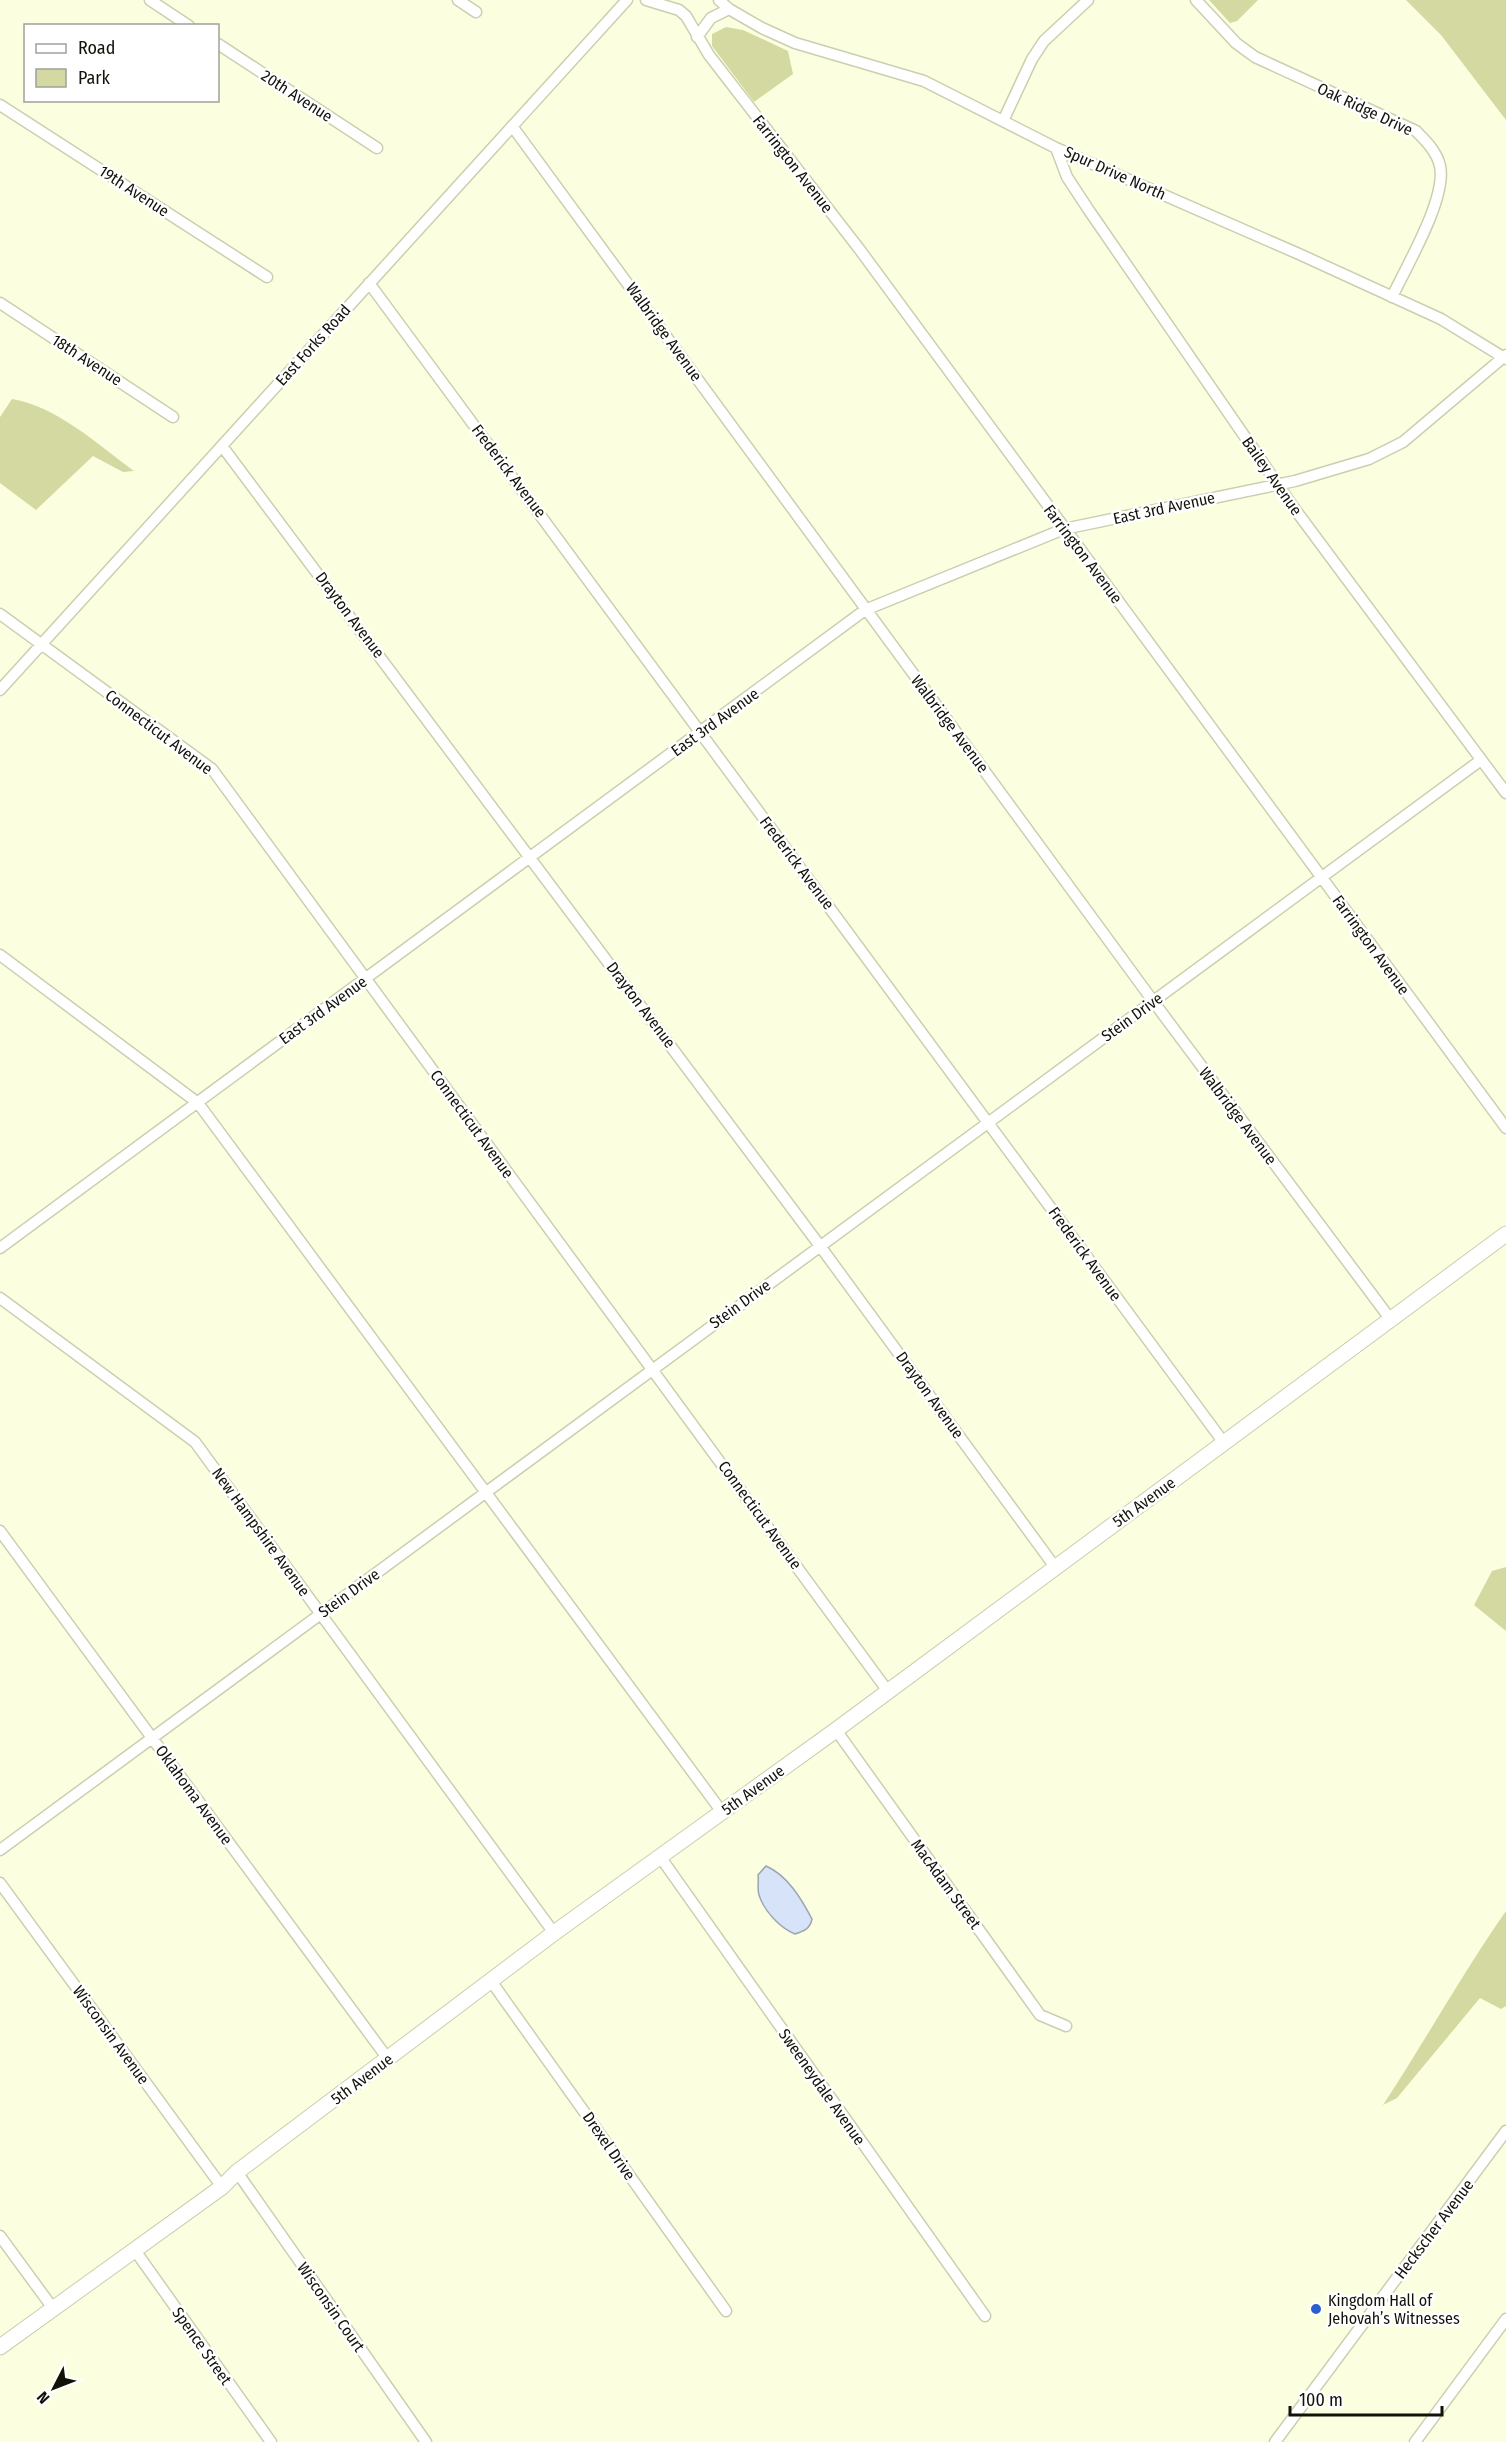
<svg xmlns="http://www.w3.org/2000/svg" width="1506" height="2442" viewBox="0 0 1506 2442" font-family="'Fira Sans Condensed',sans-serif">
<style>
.green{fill:#d4d9a2}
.water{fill:#d7e3f9;stroke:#9ca5b1;stroke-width:1.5}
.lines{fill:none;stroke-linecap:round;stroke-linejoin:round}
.street-casing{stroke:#cbcfb0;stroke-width:13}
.secondary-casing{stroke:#cbcfb0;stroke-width:17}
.street{stroke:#fff;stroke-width:10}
.secondary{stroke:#fff;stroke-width:15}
.poi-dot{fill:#2a5fcd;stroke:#fff;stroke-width:2}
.labels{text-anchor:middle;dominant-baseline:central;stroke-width:5;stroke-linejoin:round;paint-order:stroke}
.street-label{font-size:16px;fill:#121308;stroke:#fff}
.poi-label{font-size:16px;fill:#121308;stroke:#fff;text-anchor:start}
</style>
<rect width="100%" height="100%" fill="#fbffdf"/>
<path class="green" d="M1209,0H1258L1237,21L1230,23Z
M1406,0H1506V120L1441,35Z
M726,27L743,30L788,51L793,74L754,102L712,46V34Z
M12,399C58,407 97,444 134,471L123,472L93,456L36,510L0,483V417Z
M1506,1567V1631L1474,1605L1492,1571Z
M1506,1911V2006L1501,2009L1480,1998L1397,2098L1383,2105C1425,2041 1462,1974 1506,1911Z"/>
<path class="water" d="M766,1866C787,1875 801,1898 812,1919C810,1929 804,1931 795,1934C780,1928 764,1911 759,1895C757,1889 759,1881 758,1875Z"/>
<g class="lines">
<g class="street-casing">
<path id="street" d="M150,0L189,26
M458,0L476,12
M646,0L679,10L686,16L709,55L860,250L1506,1128
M719,0L729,9L762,28L795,43L924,81L1056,148L1299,254L1441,319L1506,359
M1196,0L1236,43L1255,57L1416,131C1426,141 1437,152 1440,166C1447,198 1407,265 1392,297
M697,37L711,18L729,9
M218,44L377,148
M0,105L267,277
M1003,121L1032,59L1044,41L1088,0
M512,126L1153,1001L1391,1320
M1056,148L1067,177L1088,209L1294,508L1506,793
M369,283L1224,1443
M0,303L173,417
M222,446L820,1246L1055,1567
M0,614L212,769L887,1690
M0,690L627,0
M0,955L198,1103L722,1812
M0,1248L865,610L1064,529L1295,481L1369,459L1403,442L1506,355
M0,1298L195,1442L554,1933
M0,1531L388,2059
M836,1730L1040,2015L1066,2026
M0,1850L1481,760
M661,1858L985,2316
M0,1883L222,2187
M491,1981L726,2311
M237,2172L426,2442
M0,2236L52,2307
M134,2249L271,2442
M1275,2442L1506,2131
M1415,2442L1506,2319"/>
</g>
<g class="secondary-casing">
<path id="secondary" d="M0,2347L222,2187L237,2172L554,1933L836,1730L1506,1234"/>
</g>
<use href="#street" class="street"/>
<use href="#secondary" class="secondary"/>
</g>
<circle class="poi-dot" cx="1316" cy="2309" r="6"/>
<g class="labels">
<g class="street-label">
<text transform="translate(297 96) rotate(33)">20th Avenue</text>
<text transform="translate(1365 109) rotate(25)">Oak Ridge Drive</text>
<text transform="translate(793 164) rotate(52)">Farrington Avenue</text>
<text transform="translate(1115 173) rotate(24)">Spur Drive North</text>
<text transform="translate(134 191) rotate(33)">19th Avenue</text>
<text transform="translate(664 332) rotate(54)">Walbridge Avenue</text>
<text transform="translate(313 345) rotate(-48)">East Forks Road</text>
<text transform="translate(87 360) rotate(33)">18th Avenue</text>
<text transform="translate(509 471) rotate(53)">Frederick Avenue</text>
<text transform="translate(1272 476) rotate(55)">Bailey Avenue</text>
<text transform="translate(1164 508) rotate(-12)">East 3rd Avenue</text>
<text transform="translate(1083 554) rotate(53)">Farrington Avenue</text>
<text transform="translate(350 615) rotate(53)">Drayton Avenue</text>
<text transform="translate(715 722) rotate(-36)">East 3rd Avenue</text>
<text transform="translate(950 724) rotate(53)">Walbridge Avenue</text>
<text transform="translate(159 732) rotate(37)">Connecticut Avenue</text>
<text transform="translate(797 863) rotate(53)">Frederick Avenue</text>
<text transform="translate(1371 945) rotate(54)">Farrington Avenue</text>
<text transform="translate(641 1005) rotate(53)">Drayton Avenue</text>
<text transform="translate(323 1010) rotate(-36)">East 3rd Avenue</text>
<text transform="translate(1132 1017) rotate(-36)">Stein Drive</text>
<text transform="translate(1238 1116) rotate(53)">Walbridge Avenue</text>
<text transform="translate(472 1124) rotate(54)">Connecticut Avenue</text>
<text transform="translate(1085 1254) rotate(54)">Frederick Avenue</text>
<text transform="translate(740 1304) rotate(-36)">Stein Drive</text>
<text transform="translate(930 1395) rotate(54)">Drayton Avenue</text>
<text transform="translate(1144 1502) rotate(-36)">5th Avenue</text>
<text transform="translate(760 1515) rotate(54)">Connecticut Avenue</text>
<text transform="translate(261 1532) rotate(54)">New Hampshire Avenue</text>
<text transform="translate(349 1593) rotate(-36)">Stein Drive</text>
<text transform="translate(753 1790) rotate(-36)">5th Avenue</text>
<text transform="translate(194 1795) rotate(54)">Oklahoma Avenue</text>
<text transform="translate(946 1884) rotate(54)">MacAdam Street</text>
<text transform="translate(111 2035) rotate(54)">Wisconsin Avenue</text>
<text transform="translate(362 2079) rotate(-37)">5th Avenue</text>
<text transform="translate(822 2087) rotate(55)">Sweeneydale Avenue</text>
<text transform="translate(609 2146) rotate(55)">Drexel Drive</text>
<text transform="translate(1434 2229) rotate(-53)">Heckscher Avenue</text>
<text transform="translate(331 2307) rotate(55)">Wisconsin Court</text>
<text transform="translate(202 2346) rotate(55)">Spence Street</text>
</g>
<g class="poi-label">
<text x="1328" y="2300">Kingdom Hall of<tspan x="1328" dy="18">Jehovah’s Witnesses</tspan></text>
</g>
</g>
<rect x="24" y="24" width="195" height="78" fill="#ffffff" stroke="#a0a19c" stroke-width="1.5"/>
<rect x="36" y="44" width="30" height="9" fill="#ffffff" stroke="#a0a19c" stroke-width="1.5"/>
<text x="78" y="54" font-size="18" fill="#121308">Road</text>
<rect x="36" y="69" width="30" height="18" fill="#d4d9a2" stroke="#a0a19c" stroke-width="1.5"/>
<text x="78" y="84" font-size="18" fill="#121308">Park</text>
<g transform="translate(54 2388) rotate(228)" stroke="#ffffff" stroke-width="4.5" paint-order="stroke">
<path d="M0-4.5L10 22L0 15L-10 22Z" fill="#121308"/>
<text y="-9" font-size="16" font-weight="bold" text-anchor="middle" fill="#121308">N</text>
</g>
<path d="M1290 2406v9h152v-9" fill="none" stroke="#121308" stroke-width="3"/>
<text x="1299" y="2406" font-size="18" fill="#121308" stroke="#ffffff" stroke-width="4.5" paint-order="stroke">100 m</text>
</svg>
